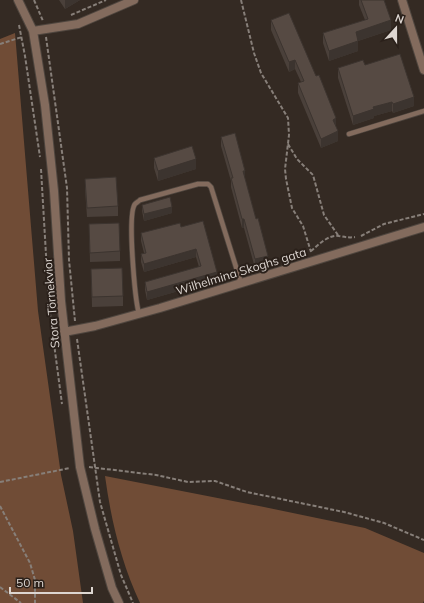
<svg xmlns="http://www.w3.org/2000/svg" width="424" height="603" viewBox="0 0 424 603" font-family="Mulish,sans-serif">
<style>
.green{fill:#704c36}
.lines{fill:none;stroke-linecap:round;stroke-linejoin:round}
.service-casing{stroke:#4f463f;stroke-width:6}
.minor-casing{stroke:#4f463f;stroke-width:10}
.path{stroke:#877f79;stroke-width:2;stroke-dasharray:4 2;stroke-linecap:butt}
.service{stroke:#836b5d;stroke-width:4.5}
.minor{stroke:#836b5d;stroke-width:8}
.wall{fill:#4a403a}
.shaded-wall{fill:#3c342f}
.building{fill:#564a43;stroke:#3c342f}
.labels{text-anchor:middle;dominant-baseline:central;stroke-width:4;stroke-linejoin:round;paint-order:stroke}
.street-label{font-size:12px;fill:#ddd6d1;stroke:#2a201a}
</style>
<rect width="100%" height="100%" fill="#342a23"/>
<path class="green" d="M15,33L38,311L61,475L73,531L83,603H0V39Z
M105,476L264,507L365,528L424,553V601L423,603H140C121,562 111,520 105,476Z"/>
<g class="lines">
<g class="service-casing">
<path id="service" d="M349,134L424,111
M139,314C135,299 127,214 135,204C136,203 139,201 140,200L198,184H208L211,187L241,283"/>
</g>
<g class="minor-casing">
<path id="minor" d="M18,0L33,31L45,105L54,191L61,301L80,467L95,529L112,588L119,603
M402,0L424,70
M33,31L78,24L134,0
M64,332L95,326L160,308L424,227"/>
</g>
<path class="path" d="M34,0L43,21
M241,0L254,53L261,73L288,118L289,135L285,169L286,179L292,208L303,226L311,252
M71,15L106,0
M19,25L25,56L40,157
M46,37L67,188L69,260L75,321
M0,44L22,37
M288,144L297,159L313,175L324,215L338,235
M41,169L49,306L62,404
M361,236L384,224L424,214
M311,251C318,245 329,234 339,236C345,237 349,238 355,237
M77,339L100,502L121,575L133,603
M89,467L156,475L188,482L215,481L247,492L344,512L384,523L424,540
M0,482L70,468
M0,506L30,563L35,580V603
M0,587L21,603"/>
<use href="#service" class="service"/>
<use href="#minor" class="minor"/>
</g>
<path class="wall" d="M59,0H80L65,9Z
M359,0H384L391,30L358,41V51L329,61L323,43V33L365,20L359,5Z
M271,20L336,127L338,141L321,148L298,93V83L301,82L295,69L289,72L271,30Z
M365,65L414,106L393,113L392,111L374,116V118L353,125L338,78V68Z
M221,137L245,179L268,264L255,268L244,228H242L231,187V181L221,146Z
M154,158L196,169L158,181L154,168Z
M85,179L118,206V216L87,217L85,189Z
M142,205L172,213L144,221L142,211Z
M89,224L120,251V261L90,262Z
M181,227L217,280L147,300L145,290V282L199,267L196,257L144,272L141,262V254L144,253L141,241V233Z
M91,269L123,296V306L92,307Z"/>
<path class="shaded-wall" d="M65,0H80L65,9Z
M391,20V30L358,41V51L329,61V51L356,32Z
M295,60V69L289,72V62Z
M414,97V106L393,113V104Z
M392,102V111L374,116V118L353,125V116L373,107Z
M336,118V128L333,120Z
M338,131V141L321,148V139Z
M196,159V169L158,181V171Z
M243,171H245V179Z
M172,207V213L144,221V214Z
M242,219H244V228H242Z
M196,249V257L144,272V264Z
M268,256V264L255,268V259Z
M217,272V280L147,300V292Z"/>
<path class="building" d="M361,0H384L391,20L356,32L358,41L329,51L323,33L368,19Z
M289,13L316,76L319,75L336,118L333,120L338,131L321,139L298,83L304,81L295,60L289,62L271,20Z
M400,54L414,97L393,104L392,102L373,107L374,109L353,116L338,68L363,60L365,65Z
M235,133L245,171H243L256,219L258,218L268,256L255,259L244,219H242L231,178H233L221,137Z
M192,146L196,159L158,171L154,158Z
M116,177L118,206L87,208L85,179Z
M170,197L172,207L144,214L142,205Z
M203,221L217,272L147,292L145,282L201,266L196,249L144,264L141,254L146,253L141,233L180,223L181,227Z
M119,223L120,251L90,253L89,224Z
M122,268L123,296L92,297L91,269Z"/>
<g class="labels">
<g class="street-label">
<text transform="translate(241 271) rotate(-17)">Wilhelmina Skoghs gata</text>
<text transform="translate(51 303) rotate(-95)">Stora Törnekvior</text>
</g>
</g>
<g transform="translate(396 28) rotate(21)" stroke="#2a201a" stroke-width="3" paint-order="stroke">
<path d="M0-3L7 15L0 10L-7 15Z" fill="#ddd6d1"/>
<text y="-6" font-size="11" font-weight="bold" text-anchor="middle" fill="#ddd6d1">N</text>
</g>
<path d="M10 587v6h82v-6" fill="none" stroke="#ddd6d1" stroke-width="2"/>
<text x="16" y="587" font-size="12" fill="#ddd6d1" stroke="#2a201a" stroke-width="3" paint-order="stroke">50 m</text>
</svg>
